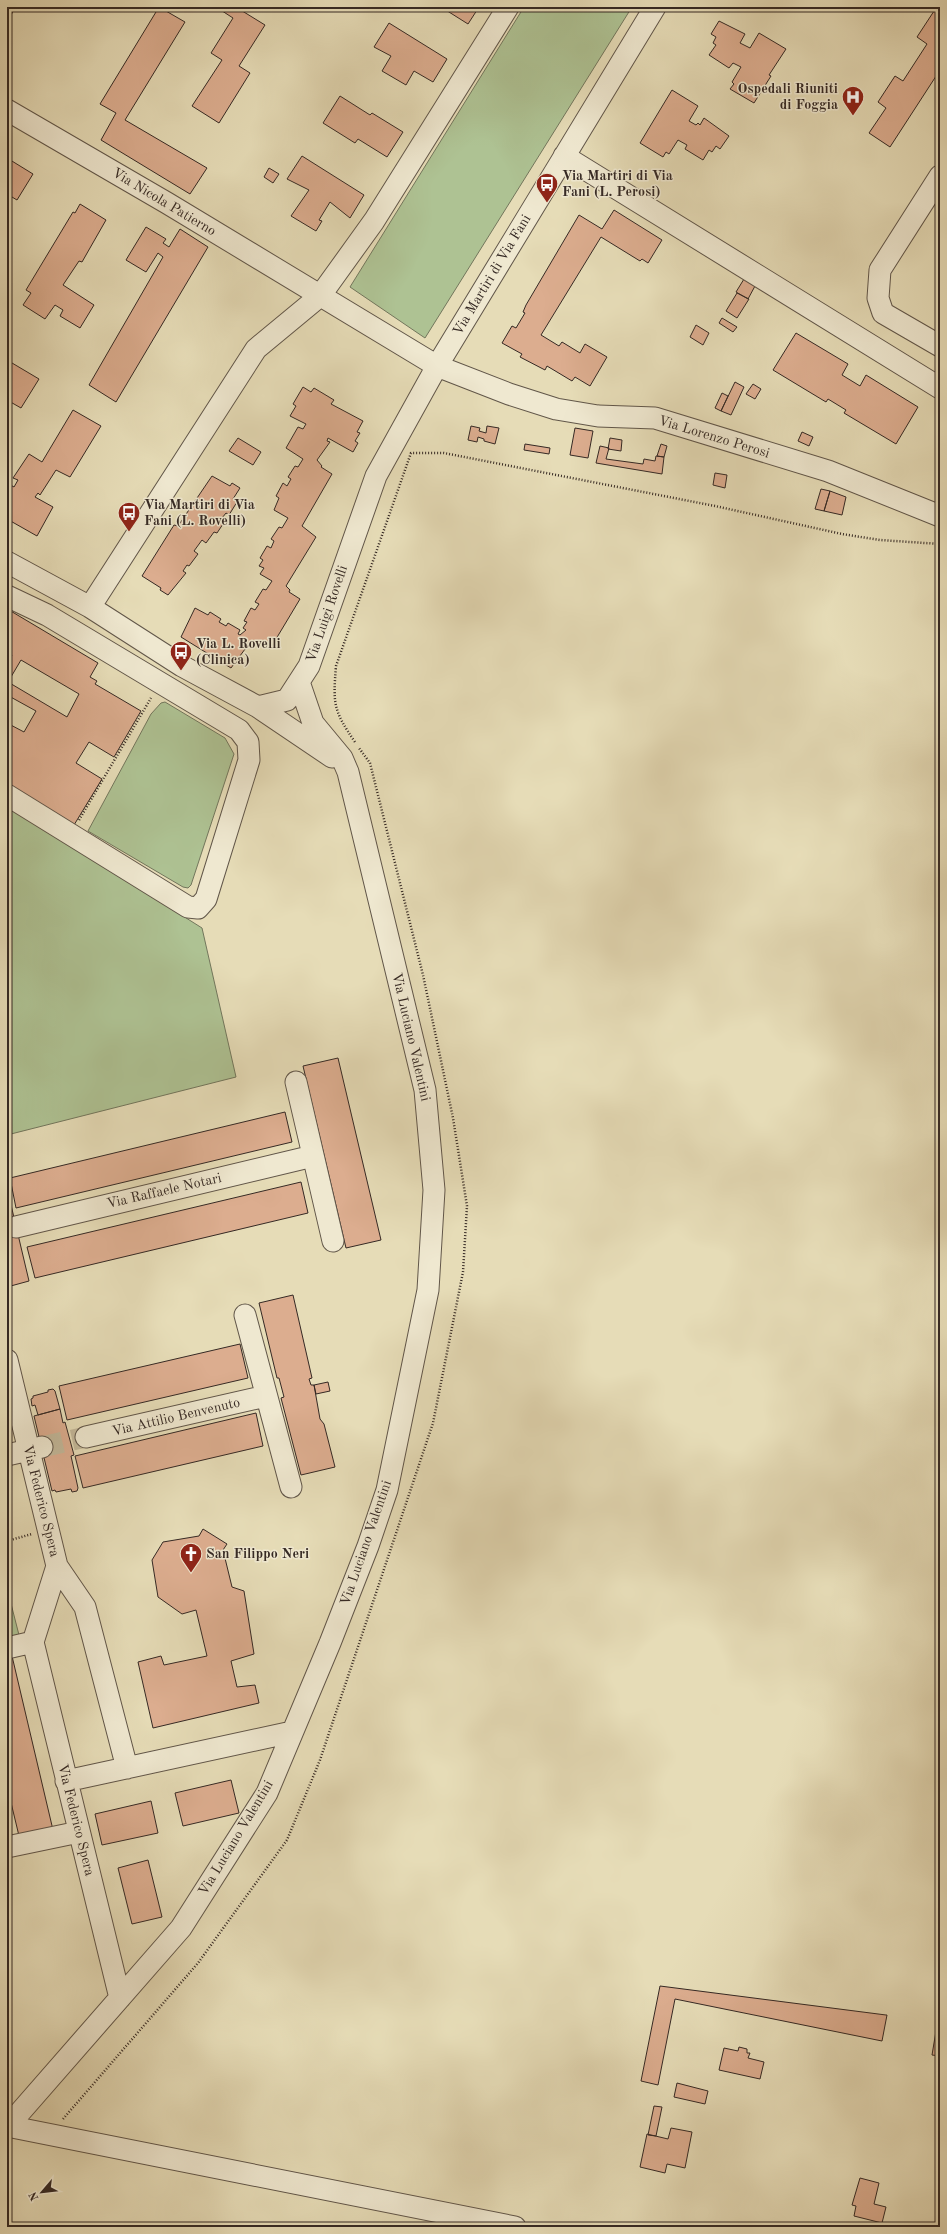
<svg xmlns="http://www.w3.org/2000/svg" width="947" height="2234" viewBox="0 0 947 2234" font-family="'Old Standard TT',serif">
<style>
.green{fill:#aec293;stroke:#72765c}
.building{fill:#dcad8f;stroke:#352924;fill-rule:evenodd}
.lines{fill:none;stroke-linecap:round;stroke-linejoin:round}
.minor-tunnel{stroke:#c3b89a;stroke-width:21;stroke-dasharray:21 10;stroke-linecap:butt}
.minor-casing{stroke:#615649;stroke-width:23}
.path{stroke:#352924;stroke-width:2.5;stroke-dasharray:1 2;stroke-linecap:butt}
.minor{stroke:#efe8d0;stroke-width:21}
.labels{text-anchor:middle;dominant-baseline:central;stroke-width:3;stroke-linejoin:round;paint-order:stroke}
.poi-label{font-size:14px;font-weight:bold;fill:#352924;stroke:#efe8d0;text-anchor:start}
.street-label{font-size:14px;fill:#352924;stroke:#efe8d0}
</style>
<rect width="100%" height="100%" fill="#e6dcb7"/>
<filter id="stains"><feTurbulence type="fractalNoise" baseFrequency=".005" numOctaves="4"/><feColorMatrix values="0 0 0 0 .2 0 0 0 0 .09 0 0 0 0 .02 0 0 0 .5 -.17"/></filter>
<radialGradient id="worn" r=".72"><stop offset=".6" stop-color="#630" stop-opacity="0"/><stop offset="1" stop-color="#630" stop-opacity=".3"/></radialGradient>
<path class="green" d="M524,7H632L425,338L350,287Z
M165,702L225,738L234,754L191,885L188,888L183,887L88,831L151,714L161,703Z
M7,805L202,928L236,1077L7,1135Z
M7,1588L19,1635L7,1637Z"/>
<path class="building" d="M7,7H16L7,21Z
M159,7L185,22L125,120L207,168L190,194L101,140L116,113L100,104Z
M216,7H240L239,9L265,25L239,66L250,73L219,123L192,106L222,60L211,53L233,18Z
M441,7H479L468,24Z
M936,8L940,11V70L890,147L869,133L886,108L878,102L895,76L903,81L927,44L917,37Z
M719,21L745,34L740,43L750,48L759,33L786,49L769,75L771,76L754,103L730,89L734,84L732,82L741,67L733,63L729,68L709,55L716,45L713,43L716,37L711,34Z
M389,23L447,59L433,82L414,71L406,85L382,71L391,56L374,47Z
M672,90L698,106L689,121L696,125L698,123L700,125L704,118L729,136L720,149L716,146L712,152L709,150L703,160L685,149L687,145L678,140L669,154L666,152L663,157L640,143Z
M340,96L370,115L372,113L403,132L387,157L358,139L355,143L323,123Z
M302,156L364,195L350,218L330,202L319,220L322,221L316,231L291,216L309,190L287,179Z
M7,158L33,174L17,200L7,194Z
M269,168L279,174L273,183L264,177Z
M80,204L106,220L82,262L79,261L63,285L94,305L80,328L60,316L63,310L55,305L45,319L23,305L31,293L26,290L73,212L75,213Z
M614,210L662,240L648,263L642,259L640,261L601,237L541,335L559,346L562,342L580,353L585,344L607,357L590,386L575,377L572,381L547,366L545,370L520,357L522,354L502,343L512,326L516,328L525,313L523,312L526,305L579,215L602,229Z
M146,227L166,239L163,243L169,247L180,229L208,247L116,402L89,385L163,257L158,253L146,272L126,260Z
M744,279L755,286L748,299L736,292Z
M737,293L749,299L737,318L726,311Z
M722,318L737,327L733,332L719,323Z
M696,325L709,333L703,345L690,337Z
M796,333L848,364L842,375L860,386L866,375L918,407L896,444L844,413L846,410L828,399L826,402L773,370Z
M7,360L39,379L21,408L7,400Z
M735,382L744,387L731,415L721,411Z
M753,384L761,389L755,399L746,394Z
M303,387L311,392L314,388L334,400L331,404L363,421L357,432L360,433L355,441L358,443L353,452L328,438L327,441L330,442L317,460L322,466L321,467L332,474L302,526L316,537L286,586L290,590L289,592L300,599L270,649L251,641L231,668L181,637L195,608L208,615L210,612L221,619L219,622L226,626L228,623L240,630L238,634L240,635L246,630L243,628L247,622L244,621L251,608L255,610L259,604L255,602L263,589L266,590L272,581L260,574L264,568L259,566L263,560L260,558L267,546L271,548L274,541L271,539L279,527L282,528L288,518L274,510L279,498L276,496L283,483L287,486L291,479L288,477L295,466L298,467L303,459L286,448L298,427L303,429L306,424L290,416L296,406L293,404Z
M722,393L728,396L721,411L715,408Z
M73,410L101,426L70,477L56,470L40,495L38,493L35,497L53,507L37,536L7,519V483L14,487L18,480L13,478L29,454L42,462Z
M471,426L480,428L479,431L486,433L487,426L499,428L495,444L484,441V439L478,437L477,442L468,440Z
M575,428L593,431L588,458L570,455Z
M802,432L813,437L809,446L798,441Z
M238,438L261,452L253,465L229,451Z
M610,438L622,440L621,451L608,449Z
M525,444L550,448L549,454L524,450Z
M661,444L667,446L664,457L657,456Z
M600,446L609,448L606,459L643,464L644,459L655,461L656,456L664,457L662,474L596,463Z
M715,473L727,475L725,488L713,485Z
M212,476L230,486L232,483L240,488L233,499L237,502L229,515L226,513L222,518L225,521L217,533L214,532L206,543L202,540L194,551L198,554L189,566L187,565L183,571L186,573L168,595L160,590L161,588L142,576L174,525L178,526Z
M821,489L830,491L824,511L815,509Z
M830,491L846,497L842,515L824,511Z
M9,610L98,663L90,677L97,681L95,684L141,711L114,757L89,742L76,763L102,779L74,825L7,785V723L24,732L36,711L7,695V663L12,655L7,652V614ZM21,660L79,694L67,717L8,682Z
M338,1058L381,1240L346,1248L303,1066Z
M285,1112L292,1142L16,1208L10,1178Z
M301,1182L308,1213L35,1278L27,1247Z
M7,1188L29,1281L7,1287Z
M293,1295L312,1378L309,1379L311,1385H314L320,1419L324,1424L335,1467L301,1475L281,1398L284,1397L279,1378H277L259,1303Z
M240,1344L248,1378L67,1420L59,1386Z
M328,1382L330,1391L316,1394L314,1385Z
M53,1389L55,1391L60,1409L38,1415L35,1405L32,1406L31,1399L33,1398V1396L48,1392V1390Z
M60,1409L63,1423L65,1422L74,1455L71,1456L78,1488L77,1491L72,1492L71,1489L56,1492L55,1490L52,1491L34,1416Z
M256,1413L263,1446L83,1488L75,1456Z
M203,1529L227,1544L223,1550L232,1587L244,1591L254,1654L231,1661L237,1687L255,1685L259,1703L153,1728L138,1662L161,1656L164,1665L207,1656L196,1610L182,1614L158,1597L152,1560L163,1542L199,1536Z
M12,1656L53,1830L20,1840L7,1786V1658Z
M231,1780L239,1813L183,1826L175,1793Z
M151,1801L158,1833L102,1845L95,1814Z
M148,1860L162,1917L132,1924L118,1868Z
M660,1986L886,2015H887L882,2041L675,1999L658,2085L641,2081Z
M936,2031H940V2056L932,2055Z
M739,2047L747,2049V2053H750L748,2058L764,2062L760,2079L719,2070L724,2048L738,2051Z
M677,2083L708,2091L705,2104L674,2097Z
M654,2106L662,2107L656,2136L648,2135Z
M671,2128L692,2132L685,2168L667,2164L665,2173L640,2167L647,2134L668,2139Z
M860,2178L879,2183L874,2204L886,2207L882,2223L854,2216L856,2206L852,2205Z"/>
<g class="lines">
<path class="minor-tunnel" d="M42,1447L86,1437"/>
<g class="minor-casing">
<path id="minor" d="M7,110L167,203L437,366L509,394L556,409L598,416L655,418L828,471L940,516
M564,156L940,388
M940,176L880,270L878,298L883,313L940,346
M7,562L90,607L182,666L258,707L332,757
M7,596L47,615L239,730L248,742L249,760L206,899L198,908L188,907L7,795
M90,607L256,349L320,296L374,221L508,7
M258,707L287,700L309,666L376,476L437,366L655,7
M296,1082L333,1241
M16,1227L313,1156
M245,1315L291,1487
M7,1360L57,1566L33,1642L120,1998
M86,1437L266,1396
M7,1455L42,1447
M57,1566L85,1607L127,1768
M7,1648L33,1642
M66,1781L292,1732
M7,1847L79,1832
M7,2126L515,2227
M8,2126L181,1928L267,1793L330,1643L368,1546L387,1490L428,1290L434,1190L425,1090L348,772L342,758L313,723L299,682"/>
</g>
<path class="path" d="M355,742C333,710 333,704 336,666L411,453H444L715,506L842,534L880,540L940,544
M79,820L151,698
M7,1541L32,1534
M63,2119L198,1963L287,1840L320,1760L433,1423L463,1272L467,1206L453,1118L423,975L370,763L359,748"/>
<use href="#minor" class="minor"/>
</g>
<defs>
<g id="hospital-pin" transform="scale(1.15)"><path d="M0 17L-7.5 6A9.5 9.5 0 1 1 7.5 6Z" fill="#8f2418" stroke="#efe8d0"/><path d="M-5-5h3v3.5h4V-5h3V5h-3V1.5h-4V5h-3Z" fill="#fff"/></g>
<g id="bus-pin" transform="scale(1.15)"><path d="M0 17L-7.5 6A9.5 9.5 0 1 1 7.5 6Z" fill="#8f2418" stroke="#efe8d0"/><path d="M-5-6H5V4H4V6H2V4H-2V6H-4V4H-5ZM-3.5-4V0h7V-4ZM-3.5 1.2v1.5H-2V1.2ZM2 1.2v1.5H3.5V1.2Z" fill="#fff"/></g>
<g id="church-pin" transform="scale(1.15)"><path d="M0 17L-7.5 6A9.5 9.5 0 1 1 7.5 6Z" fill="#8f2418" stroke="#efe8d0"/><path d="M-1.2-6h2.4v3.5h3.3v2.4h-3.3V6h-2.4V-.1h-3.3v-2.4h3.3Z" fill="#fff"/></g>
</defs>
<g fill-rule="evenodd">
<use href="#hospital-pin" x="853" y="97"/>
<use href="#bus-pin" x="547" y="184"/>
<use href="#bus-pin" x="129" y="513"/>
<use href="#bus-pin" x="181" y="652"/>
<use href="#church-pin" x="191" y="1554"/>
</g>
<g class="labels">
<g class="poi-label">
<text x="838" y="89" text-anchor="end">Ospedali Riuniti<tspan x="838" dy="16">di Foggia</tspan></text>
<text x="562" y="176">Via Martiri di Via<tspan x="562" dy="16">Fani (L. Perosi)</tspan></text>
<text x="144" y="505">Via Martiri di Via<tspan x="144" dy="16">Fani (L. Rovelli)</tspan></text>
<text x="196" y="644">Via L. Rovelli<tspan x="196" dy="16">(Clinica)</tspan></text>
<text x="206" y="1554">San Filippo Neri</text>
</g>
<g class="street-label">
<text transform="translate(164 202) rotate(31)">Via Nicola Patierno</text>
<text transform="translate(492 275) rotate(-59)">Via Martiri di Via Fani</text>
<text transform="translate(714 437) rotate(17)">Via Lorenzo Perosi</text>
<text transform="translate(327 614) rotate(-71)">Via Luigi Rovelli</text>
<text transform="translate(411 1037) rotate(77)">Via Luciano Valentini</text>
<text transform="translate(164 1191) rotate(-13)">Via Raffaele Notari</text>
<text transform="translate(176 1417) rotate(-13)">Via Attilio Benvenuto</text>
<text transform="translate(41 1501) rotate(76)">Via Federico Spera</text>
<text transform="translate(366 1543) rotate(-71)">Via Luciano Valentini</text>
<text transform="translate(76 1820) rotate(76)">Via Federico Spera</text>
<text transform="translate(236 1838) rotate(-59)">Via Luciano Valentini</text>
</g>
</g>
<rect width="947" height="2234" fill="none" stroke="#e6dcb7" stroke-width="24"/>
<rect x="8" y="8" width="931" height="2218" fill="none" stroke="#352924" stroke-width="2"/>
<rect x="12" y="12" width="923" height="2210" fill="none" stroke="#352924"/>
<g transform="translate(42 2192) rotate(242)" stroke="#efe8d0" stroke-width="3" paint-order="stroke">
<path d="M0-3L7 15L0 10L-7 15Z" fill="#352924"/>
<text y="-6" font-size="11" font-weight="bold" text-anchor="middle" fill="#352924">N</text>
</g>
<rect width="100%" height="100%" filter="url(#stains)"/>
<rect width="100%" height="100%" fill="url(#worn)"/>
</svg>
